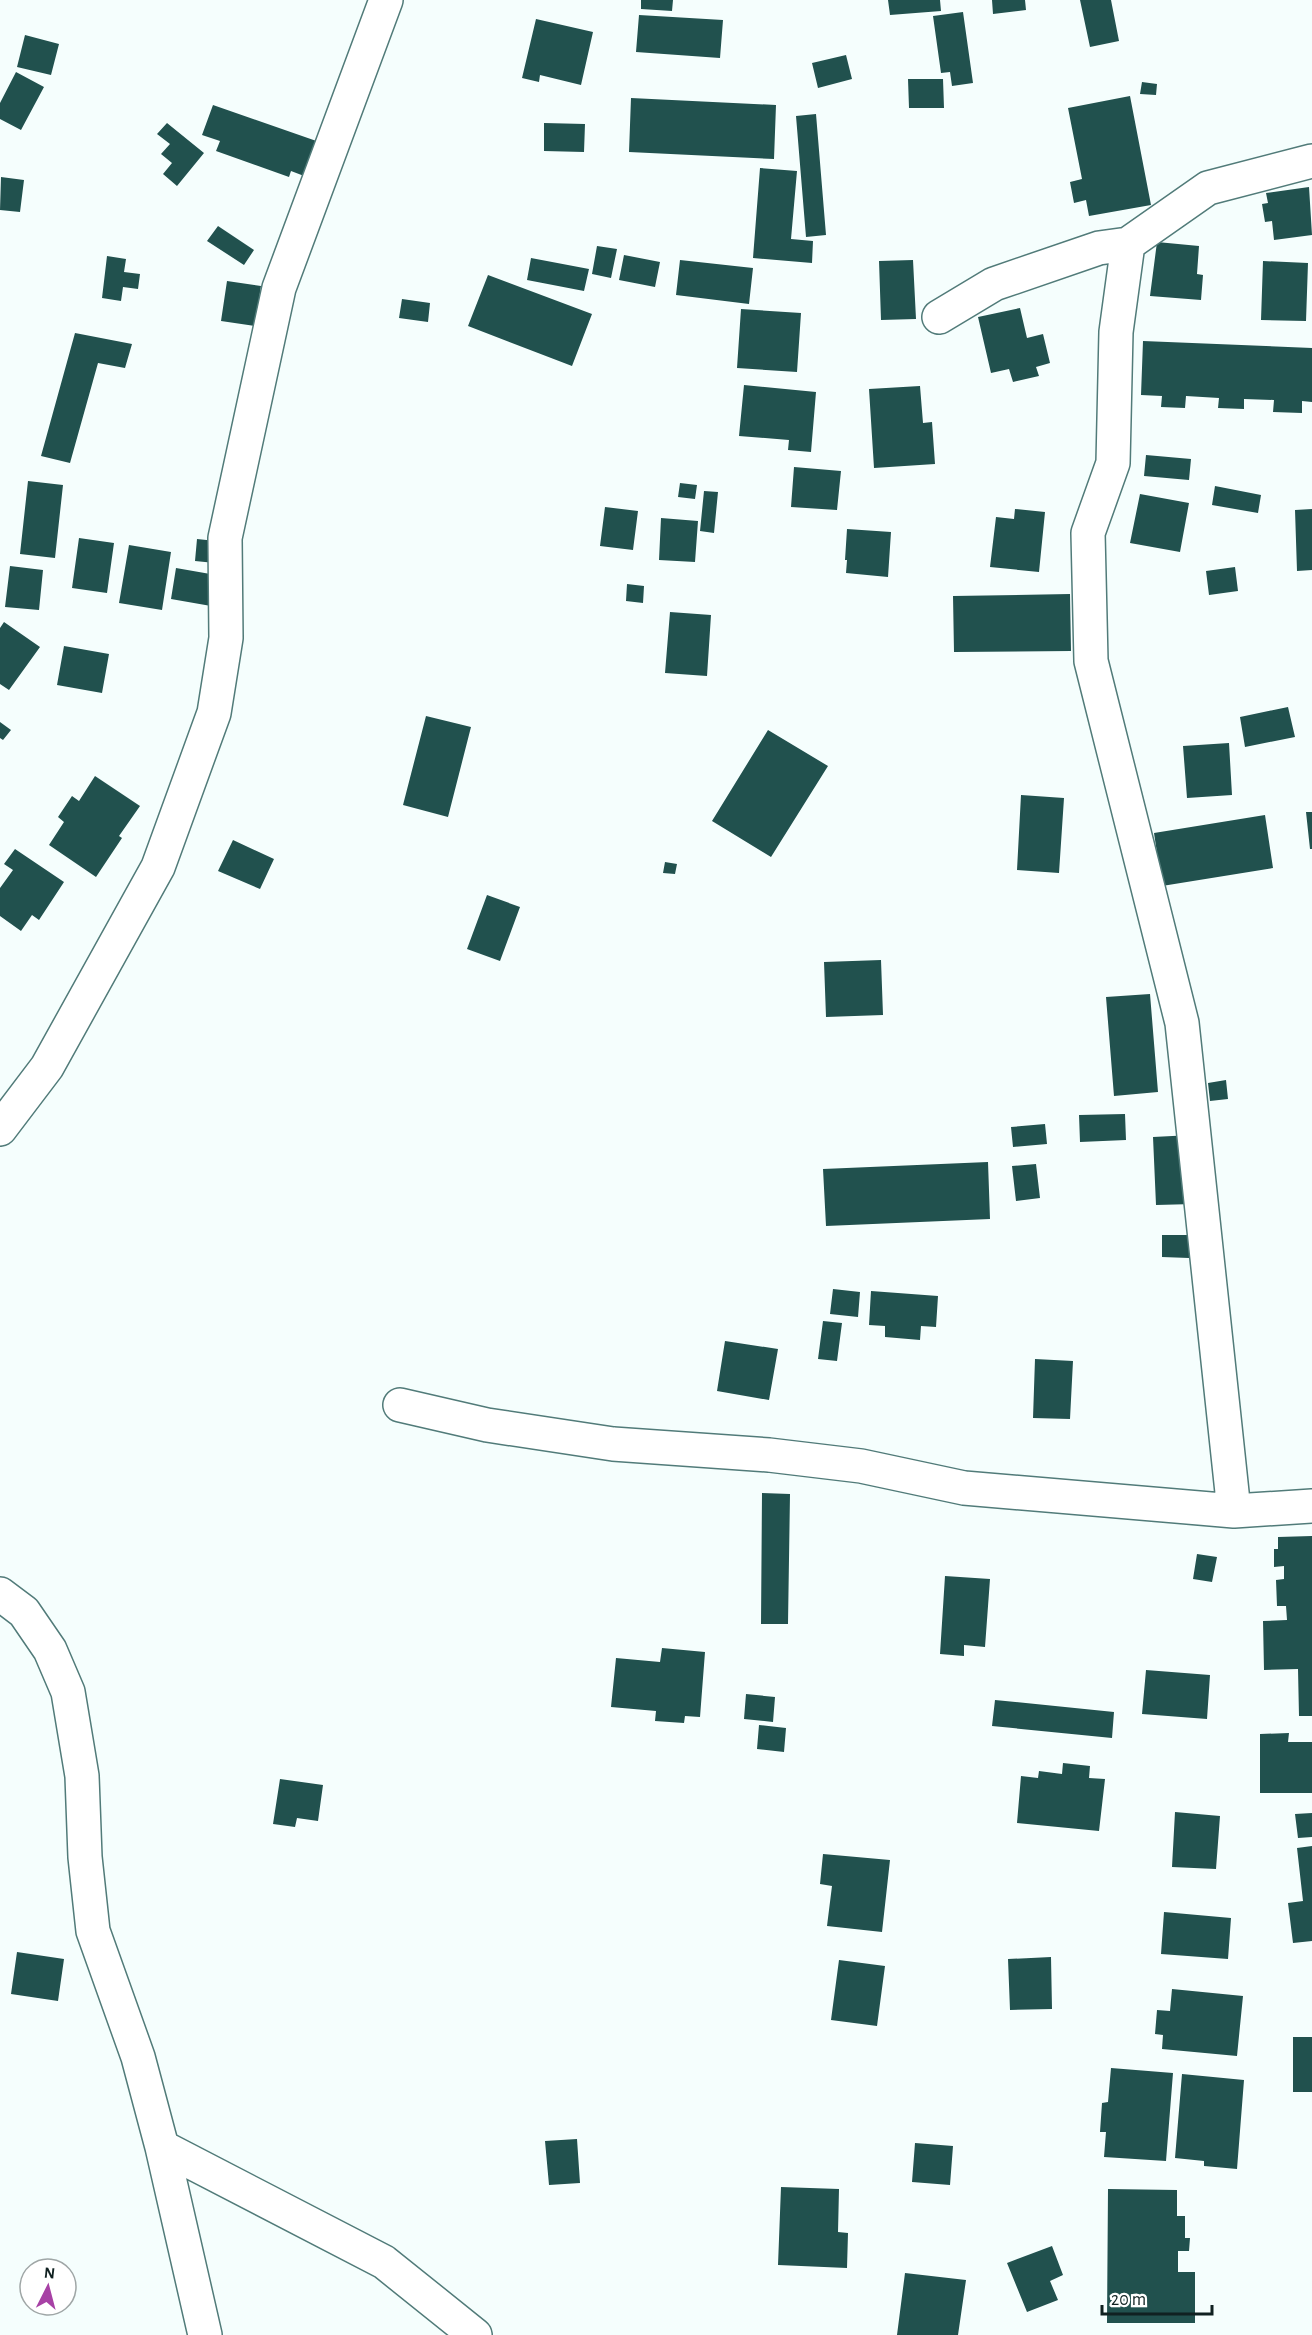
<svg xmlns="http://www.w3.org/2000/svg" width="1312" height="2335" viewBox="0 0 1312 2335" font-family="'Alegreya Sans',sans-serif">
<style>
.building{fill:#21514e}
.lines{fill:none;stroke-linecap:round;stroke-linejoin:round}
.minor-casing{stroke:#517b79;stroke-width:36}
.minor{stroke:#fff;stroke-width:33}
</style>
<rect width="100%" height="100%" fill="#f5fefd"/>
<path class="building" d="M641,0H673L672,11L641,9Z
M888,0H940L941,11L890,15Z
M992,0H1025L1026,10L993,14Z
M1080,0H1111L1119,41L1090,47Z
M963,12L973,83L952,86L950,72L941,73L933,16Z
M639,15L723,20L720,58L636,52Z
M536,19L593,32L581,85L540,75L539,82L522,78Z
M25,35L59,44L51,75L17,67Z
M846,55L852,79L818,88L812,63Z
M16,72L44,87L21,130L0,119V103Z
M908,79H943L944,108H909Z
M1142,82L1157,84L1156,95L1140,94Z
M1130,96L1151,205L1089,216L1086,200L1074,203L1070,182L1082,179L1068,108Z
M631,98L776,105L774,159L629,152Z
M213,105L325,144L312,179L291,171L289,177L216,151L220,141L202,135Z
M816,114L826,235L806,237L796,116Z
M167,123L204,153L177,186L163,174L172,163L161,154L170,144L157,134Z
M544,123L585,124L584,152L544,151Z
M760,168L797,171L791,239L813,241L812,263L753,258Z
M1,177L24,180L20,212L0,210Z
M1309,187L1312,235L1274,240L1272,221L1265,222L1262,204L1268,203L1266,193Z
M218,226L254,250L244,265L207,241Z
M1157,242L1199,246L1197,274L1203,275L1201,300L1150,296Z
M597,246L617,249L611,278L592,274Z
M624,255L660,262L655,287L619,280Z
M107,256L126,259L124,272L140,274L138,289L123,287L121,301L102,298Z
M531,258L589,269L584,291L527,280Z
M680,260L753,268L749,304L676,295Z
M913,260L916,319L881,320L879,261Z
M1263,261L1308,263L1306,321L1261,320Z
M488,275L592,314L572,366L468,326Z
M227,281L261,286L255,326L221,321Z
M402,299L430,303L428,322L399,318Z
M1020,308L1027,338L1043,334L1050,363L1036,367L1039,376L1013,382L1009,369L991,373L978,317Z
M741,309L801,313L797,372L737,368Z
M75,333L132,344L125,368L98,363L70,463L41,456Z
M1143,341L1312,348V402L1302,401V413L1273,412L1274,400L1244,399V409L1218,408L1219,398L1186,396L1185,408L1161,407L1162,396L1141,395Z
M744,385L816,392L811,452L788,450L789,440L739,436Z
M920,386L923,423L932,422L935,464L874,468L869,389Z
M1146,455L1191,459L1189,480L1144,476Z
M794,467L841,471L837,510L791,507Z
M28,481L63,485L55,558L20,554Z
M680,483L697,485L695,499L678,497Z
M1215,486L1261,495L1258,513L1212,505Z
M704,491L718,492L714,533L700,531Z
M1140,494L1189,503L1180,552L1130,543Z
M605,507L638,511L633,550L600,546Z
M1015,509L1045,512L1039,572L990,567L996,517L1014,519Z
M1312,509V570L1297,571L1295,510Z
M661,518L698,521L695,562L659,560Z
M847,529L891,532L888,577L846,573L847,560H845Z
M79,538L114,543L107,593L72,588Z
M197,539L216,541L215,563L195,561Z
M129,545L171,552L162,610L119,603Z
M10,566L43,570L39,610L5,607Z
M1235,567L1238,591L1209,595L1206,571Z
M176,568L216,575L211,606L171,599Z
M627,584L644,586L643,603L626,601Z
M1070,594L1071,651L954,652L953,596Z
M670,612L711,615L707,676L665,673Z
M4,622L40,647L9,690L0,684V628Z
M64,646L109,654L102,693L57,685Z
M1288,707L1295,737L1245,747L1240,717Z
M426,716L471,727L448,817L403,805Z
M0,722L11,730L3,740L0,738Z
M768,730L828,766L771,857L712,821Z
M1229,743L1232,795L1187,798L1183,746Z
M95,776L140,806L119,836L122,838L96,877L49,845L64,822L58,817L72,796L79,801Z
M1021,795L1064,798L1059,873L1017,870Z
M1306,812H1312V849H1310Z
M1265,815L1273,868L1162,886L1154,833Z
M233,840L274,859L260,889L218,871Z
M15,849L64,882L39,920L32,915L21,931L0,916V888L13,870L4,864Z
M665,862L677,864L675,874L663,873Z
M487,895L520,907L500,961L467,949Z
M881,960L883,1015L826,1017L824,962Z
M1150,994L1158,1092L1114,1096L1106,997Z
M1226,1080L1228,1099L1210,1101L1208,1083Z
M1125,1114L1126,1140L1080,1142L1079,1115Z
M1045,1124L1047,1144L1013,1147L1011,1127Z
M1192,1135L1194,1204L1156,1205L1153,1137Z
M988,1162L990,1219L826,1226L823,1169Z
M1036,1164L1040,1198L1016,1201L1012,1166Z
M1162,1235H1190L1189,1258L1162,1257Z
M833,1289L860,1292L858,1317L830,1314Z
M871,1291L938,1296L936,1327L921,1326L920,1340L885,1337V1326L869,1325Z
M823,1321L842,1323L837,1361L818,1359Z
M725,1341L778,1349L769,1400L717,1391Z
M1035,1359L1073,1361L1070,1419L1033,1418Z
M762,1493L790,1494L788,1624H761Z
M1312,1536V1716H1299L1298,1669L1264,1670L1263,1621L1287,1620L1286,1606H1277L1276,1580L1284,1579V1566L1274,1567V1549H1278V1537Z
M1197,1554L1217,1557L1212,1582L1193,1579Z
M945,1576L990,1579L985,1647L964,1645V1656L940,1654Z
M662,1648L705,1652L700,1717L685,1716L684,1723L655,1721L656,1711L611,1707L616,1658L660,1662Z
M1146,1670L1210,1675L1207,1719L1142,1714Z
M746,1694L775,1697L773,1722L744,1719Z
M995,1700L1114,1712L1112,1738L992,1726Z
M759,1725L786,1728L784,1752L757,1749Z
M1289,1733L1288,1742H1312V1793H1260V1734Z
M1063,1763L1090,1766L1089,1778L1105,1779L1099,1831L1017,1823L1021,1776L1038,1778L1039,1771L1062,1774Z
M280,1779L323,1785L318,1821L297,1818L295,1827L273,1824Z
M1175,1812L1220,1816L1216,1869L1172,1867Z
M1312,1813V1837L1298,1838L1295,1814Z
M1312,1846V1941L1293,1943L1288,1903L1303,1901L1297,1848Z
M823,1854L890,1860L882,1932L827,1926L832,1886L820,1884Z
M1164,1912L1231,1918L1228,1959L1161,1954Z
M17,1952L64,1959L58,2001L11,1994Z
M1051,1957L1052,2009L1010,2010L1008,1959Z
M839,1960L885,1966L877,2026L831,2020Z
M1172,1989L1243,1996L1237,2056L1162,2049L1163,2035L1155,2034L1157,2010L1170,2011Z
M1293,2037H1312V2092H1293Z
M1111,2068L1173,2073L1166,2161L1104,2157L1106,2132H1100L1102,2103L1108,2102Z
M1182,2074L1244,2080L1237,2169L1204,2166V2161L1175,2158Z
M577,2139L580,2183L549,2185L545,2141Z
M915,2143L953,2146L950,2185L912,2182Z
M781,2187L839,2189L838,2232L848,2233L847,2268L778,2265Z
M1108,2189L1177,2190V2216H1185V2238H1190L1189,2251H1178V2272H1195V2323H1107Z
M1052,2246L1063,2275L1050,2281L1058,2300L1027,2312L1007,2263Z
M905,2273L966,2280L958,2335H897Z"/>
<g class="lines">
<g class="minor-casing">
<path id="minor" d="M939,317L994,284L1099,248L1128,244
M0,1129L47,1067L158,867L214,713L226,638L225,538L279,288L386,0
M400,1405L487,1425L613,1444L769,1455L861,1466L964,1488L1234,1511L1312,1506
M1234,1511L1182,1023L1091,661L1088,533L1113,463L1116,332L1128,244L1208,188L1312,161
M0,1594L24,1612L50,1650L68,1692L82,1776L85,1857L93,1931L138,2057L162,2147L205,2335
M162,2147L384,2262L475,2335"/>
</g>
<use href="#minor" class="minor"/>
</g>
<g transform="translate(48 2287) rotate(6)"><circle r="28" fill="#ffffff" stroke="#9fa6a6" stroke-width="1.5"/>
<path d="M0-4.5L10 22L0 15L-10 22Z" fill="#a741a5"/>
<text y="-9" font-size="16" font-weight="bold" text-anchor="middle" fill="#102121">N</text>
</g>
<path d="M1102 2305v9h110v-9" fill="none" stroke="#102121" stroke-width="3"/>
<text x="1111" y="2305" font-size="18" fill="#102121" stroke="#ffffff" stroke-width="4.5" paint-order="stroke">20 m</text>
</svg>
